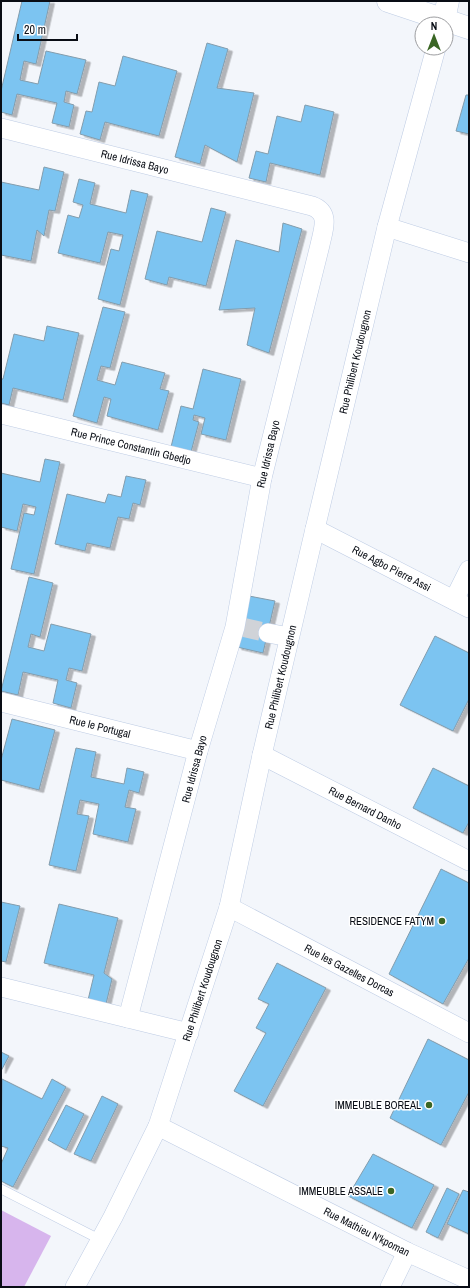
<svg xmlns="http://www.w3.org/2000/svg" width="470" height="1288" viewBox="0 0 470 1288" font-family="'Archivo Narrow',sans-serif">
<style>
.green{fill:#d7b5ed}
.building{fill:#7bc4f1;stroke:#839cac;filter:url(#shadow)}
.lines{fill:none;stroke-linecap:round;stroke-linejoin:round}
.street-tunnel{stroke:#d0d3d8;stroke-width:19;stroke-dasharray:19 10;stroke-linecap:butt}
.lane-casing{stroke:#becce4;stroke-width:10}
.street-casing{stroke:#becce4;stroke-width:20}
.secondary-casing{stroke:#becce4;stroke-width:23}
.lane{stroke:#fff;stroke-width:9}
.street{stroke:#fff;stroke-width:19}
.secondary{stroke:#fff;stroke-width:22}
.poi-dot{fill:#3a6624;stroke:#fff;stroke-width:1.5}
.labels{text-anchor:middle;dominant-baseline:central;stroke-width:3;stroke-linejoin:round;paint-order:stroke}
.street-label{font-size:11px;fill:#090d15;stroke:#fff}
.poi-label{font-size:11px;fill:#090d15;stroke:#fff;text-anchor:end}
</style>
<defs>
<filter id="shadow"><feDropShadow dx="4.5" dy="2.5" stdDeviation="0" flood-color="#0004"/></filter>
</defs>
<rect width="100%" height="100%" fill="#f3f6fb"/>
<path class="green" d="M1,1210L51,1236L24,1287H1Z"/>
<path class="building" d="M22,1H50L36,64L24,61L20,80L38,84L46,51L86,60L77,94L66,91L64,102L74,105L69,127L52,123L57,103L17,94L12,115L1,112V91Z
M207,43L228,49L217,88L254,93L237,162L205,145L200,164L175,157Z
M123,56L177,71L159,136L105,122L100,140L80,134L86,111L92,112L99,82L115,86Z
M466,95H469V134L456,131Z
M305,105L334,112L320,175L270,163L266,182L249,178L256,151L268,154L277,116L301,122Z
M44,167L64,172L55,211L49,210L44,236L37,230L31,261L1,255V182L39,190Z
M79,179L95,183L90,204L126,213L131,190L148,194L120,305L98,299L111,249L119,251L123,235L108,232L100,263L58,253L68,215L79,218L83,205L73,202Z
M211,208L226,212L206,286L169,277L167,285L145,279L157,231L202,242Z
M283,223L302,229L269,353L247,345L255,308L219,310L236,240L279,252Z
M103,307L125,312L110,368L101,366L97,380L115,385L122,362L165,373L160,389L169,391L158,430L107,416L111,399L104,397L97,423L73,416Z
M47,326L79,333L63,400L13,388L9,405L1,403V379H3L14,334L44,341Z
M203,369L241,379L226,440L201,434L205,418L194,415L193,420L199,422L191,452L171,447L181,406L193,409Z
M45,459L60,462L34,574L11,569L24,513L34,515L36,507L23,504L17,531L1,527V473L40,482Z
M126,476L146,480L140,505L133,503L129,519L118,517L110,548L87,543L85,551L55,544L67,494L105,503L108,494L121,497Z
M29,577L53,583L40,637L31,634L28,647L44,651L51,624L91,634L82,671L69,668L66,680L77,683L71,708L53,703L58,680L23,672L18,695L1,691Z
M249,596L275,601L263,653L237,647Z
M435,636L469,653V699L453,731L400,705Z
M12,719L55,730L39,790L1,780V760Z
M76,748L96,752L91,777L124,784L127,768L144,772L139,793L129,790L125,807L136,809L128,842L93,834L99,804L80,800L77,814L89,816L76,871L49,865Z
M433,768L469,786V822L463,833L413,808Z
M441,869L469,883V958L443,1004L389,974Z
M1,902L20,906L6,962L1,961Z
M59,904L118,918L104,973L112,979L106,1004L88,1000L94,975L44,963Z
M277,963L326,988L263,1106L234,1091L266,1033L256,1028L269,1004L258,999Z
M428,1039L469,1060V1092L441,1145L390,1118Z
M1,1052L9,1056L1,1071Z
M2,1079L42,1099L52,1079L66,1087L13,1187L1,1181V1164L8,1148L1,1146Z
M102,1096L118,1104L91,1161L74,1154Z
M66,1105L84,1114L66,1150L48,1140Z
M373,1154L434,1185L412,1228L348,1196Z
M447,1188L459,1194L438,1238L426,1232Z
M463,1190L469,1192V1234L447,1224Z"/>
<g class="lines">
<path class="street-tunnel" d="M242,627L268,633"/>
<g class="lane-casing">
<path id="lane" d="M1,1189L101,1240"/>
</g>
<g class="street-casing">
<g id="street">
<path id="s1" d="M1,128L312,206C331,213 323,230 320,245L262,478L235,627L198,751L128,1018"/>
<path d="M387,227L469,253"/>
<path id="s2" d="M1,414L262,478"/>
<path id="s3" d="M315,529L469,608"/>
<path d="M454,600L469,570"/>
<path d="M268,633L289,637"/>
<path id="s4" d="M1,702L198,751"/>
<path id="s5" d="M262,755L469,861"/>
<path id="s6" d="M229,907L469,1033"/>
<path d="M1,987L189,1033"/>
<path id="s7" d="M158,1126L407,1252L469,1280"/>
<path id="s8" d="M75,1287L113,1217L158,1126L229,907L262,755L315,529L387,227L436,48"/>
<path d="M390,1287L407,1252"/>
</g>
</g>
<g class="secondary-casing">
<path id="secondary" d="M388,1L469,28
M444,20L448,1"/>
</g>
<use href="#lane" class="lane"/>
<use href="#street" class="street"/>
<use href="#secondary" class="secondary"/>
</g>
<g class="poi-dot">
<circle cx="442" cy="921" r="4"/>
<circle cx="429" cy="1105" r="4"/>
<circle cx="391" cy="1191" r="4"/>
</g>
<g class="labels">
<g class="street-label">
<text stroke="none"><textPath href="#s1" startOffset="138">Rue Idrissa Bayo</textPath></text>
<text stroke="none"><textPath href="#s8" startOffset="971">Rue Philibert Koudougnon</textPath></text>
<text stroke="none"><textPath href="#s2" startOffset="134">Rue Prince Constantin Gbedjo</textPath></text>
<text transform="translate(268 454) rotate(-77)">Rue Idrissa Bayo</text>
<text stroke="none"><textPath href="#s3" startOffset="86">Rue Agbo Pierre Assi</textPath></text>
<text stroke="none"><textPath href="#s8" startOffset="647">Rue Philibert Koudougnon</textPath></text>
<text stroke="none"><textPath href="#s4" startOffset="102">Rue le Portugal</textPath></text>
<text transform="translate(194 769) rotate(-75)">Rue Idrissa Bayo</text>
<text stroke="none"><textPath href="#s5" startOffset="116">Rue Bernard Danho</textPath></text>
<text stroke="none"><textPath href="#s6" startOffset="136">Rue les Gazelles Dorcas</textPath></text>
<text stroke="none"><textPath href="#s8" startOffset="324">Rue Philibert Koudougnon</textPath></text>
<text stroke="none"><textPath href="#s7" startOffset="234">Rue Mathieu N'kpoman</textPath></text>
</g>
<g class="poi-label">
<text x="434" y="921">RESIDENCE FATYM</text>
<text x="421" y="1105">IMMEUBLE BOREAL</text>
<text x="383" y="1191">IMMEUBLE ASSALE</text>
</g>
</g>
<rect width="470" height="1288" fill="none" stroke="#090d15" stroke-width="4"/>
<g transform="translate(434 36)"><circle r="19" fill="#ffffff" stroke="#9d9ea1"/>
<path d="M0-3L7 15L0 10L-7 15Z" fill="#3a6624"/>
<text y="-6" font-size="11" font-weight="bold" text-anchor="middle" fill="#090d15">N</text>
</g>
<path d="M18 34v6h59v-6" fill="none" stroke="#090d15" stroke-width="2"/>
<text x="24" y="34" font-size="12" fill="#090d15" stroke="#ffffff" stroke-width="3" paint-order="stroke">20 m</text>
</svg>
